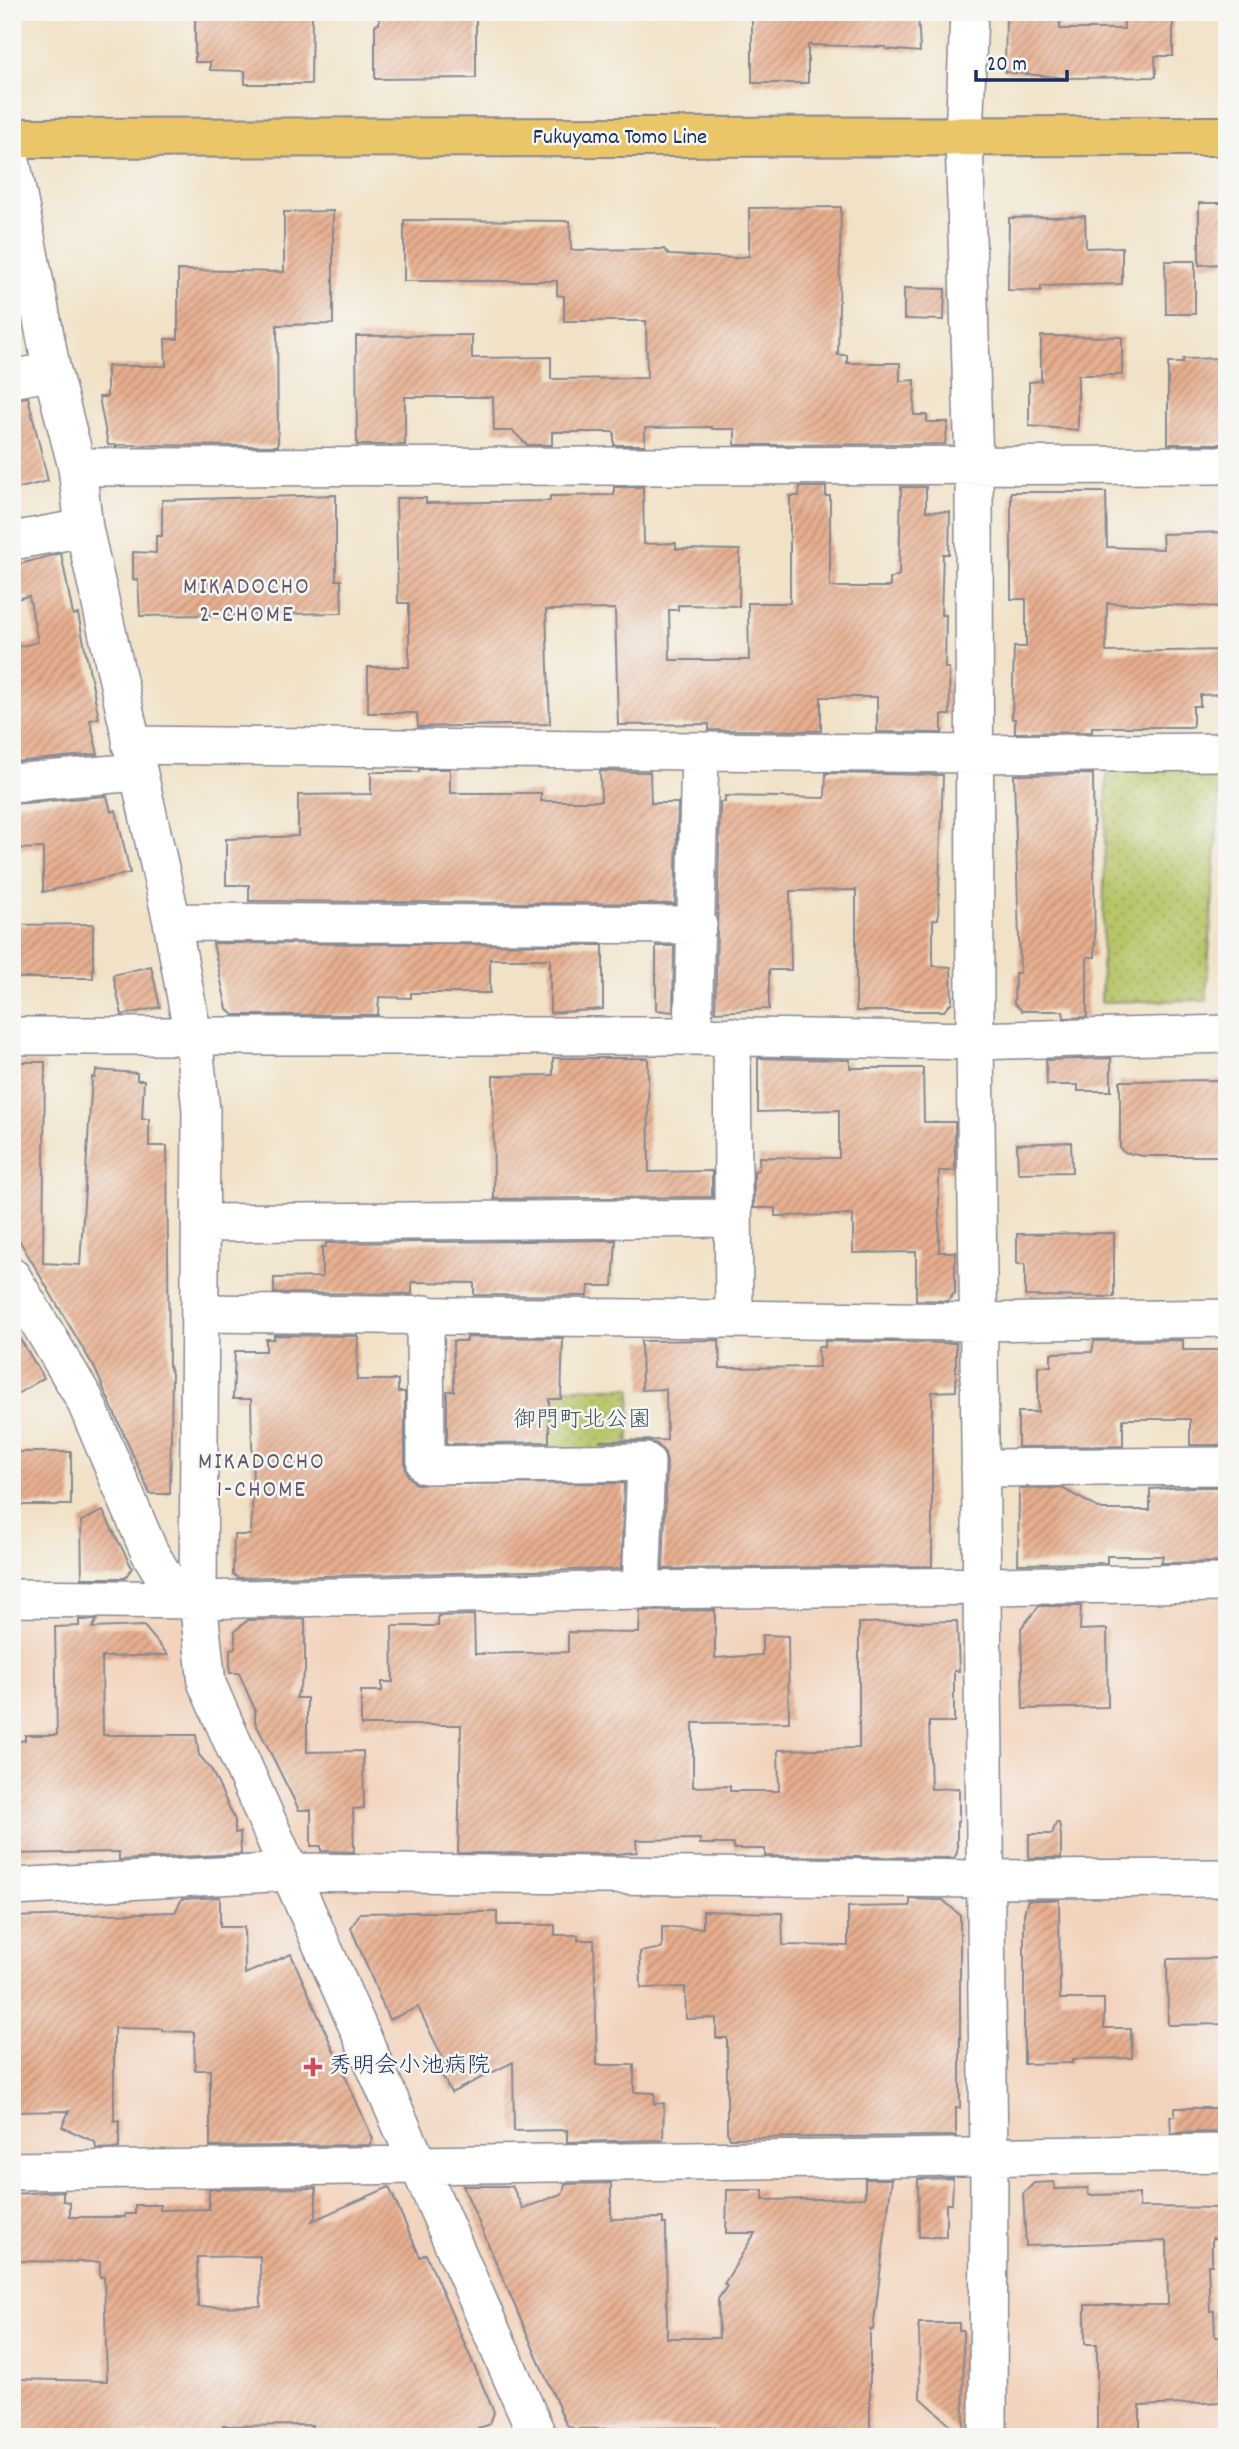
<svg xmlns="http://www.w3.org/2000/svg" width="1239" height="2449" viewBox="0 0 1239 2449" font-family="Dekko,'Klee One',sans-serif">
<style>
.built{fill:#f2d4be}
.park{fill:url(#park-dots);stroke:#6a7a62;stroke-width:2}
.building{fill:url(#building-hatch);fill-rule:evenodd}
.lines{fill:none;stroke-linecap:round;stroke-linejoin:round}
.minor-casing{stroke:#868892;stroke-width:40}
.major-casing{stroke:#868892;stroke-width:42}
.minor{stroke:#fff;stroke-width:37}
.major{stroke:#ebc669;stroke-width:38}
.poi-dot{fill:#d1495b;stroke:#f6f6f2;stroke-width:2.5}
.labels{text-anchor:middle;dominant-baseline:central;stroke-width:5;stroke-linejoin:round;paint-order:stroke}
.street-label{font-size:23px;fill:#1b2f5e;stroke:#f6f6f2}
.park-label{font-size:23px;fill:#425460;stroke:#f6f6f2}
.poi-label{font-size:23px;fill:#1b2f5e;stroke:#f6f6f2;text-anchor:start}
.neighbourhood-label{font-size:24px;letter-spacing:2px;fill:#625b6f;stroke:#f6f6f2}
</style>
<defs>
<pattern id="park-dots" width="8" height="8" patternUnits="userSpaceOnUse" patternTransform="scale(1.75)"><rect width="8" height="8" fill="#b8c567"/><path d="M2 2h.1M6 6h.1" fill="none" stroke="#95a058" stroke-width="1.8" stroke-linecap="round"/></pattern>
<pattern id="building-hatch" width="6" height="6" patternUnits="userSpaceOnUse" patternTransform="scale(1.75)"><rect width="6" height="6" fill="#e7ae8e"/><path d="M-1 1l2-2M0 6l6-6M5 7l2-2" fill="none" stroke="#ba8e77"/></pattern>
</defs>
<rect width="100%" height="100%" fill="#f6f6f2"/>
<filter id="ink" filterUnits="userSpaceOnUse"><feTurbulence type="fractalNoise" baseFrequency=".0143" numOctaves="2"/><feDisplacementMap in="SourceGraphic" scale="14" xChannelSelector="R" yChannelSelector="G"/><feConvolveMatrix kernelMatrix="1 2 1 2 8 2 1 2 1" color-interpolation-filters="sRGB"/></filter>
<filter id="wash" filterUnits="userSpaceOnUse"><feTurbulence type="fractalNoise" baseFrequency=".00686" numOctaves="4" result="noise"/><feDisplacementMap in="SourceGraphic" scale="28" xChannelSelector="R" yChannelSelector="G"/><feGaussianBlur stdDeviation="1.57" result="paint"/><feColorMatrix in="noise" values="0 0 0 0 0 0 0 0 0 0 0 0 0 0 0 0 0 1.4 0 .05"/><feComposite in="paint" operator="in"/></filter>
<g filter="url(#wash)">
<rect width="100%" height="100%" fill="#f1e2c7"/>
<path class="built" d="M1227,1599V2437H12V1611Z"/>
<path class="park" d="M1221,766L1206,1000L1101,1002L1107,767Z
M542,1388H631L628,1454L529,1453Z"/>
<g id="blocks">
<path class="building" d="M195,12H312L311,84H245V71L210,70V62H195Z
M379,12H476V78L375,79V25L379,24Z
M752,12H918L920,52L886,49V47L808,45V83H752Z
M1006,12H1060V29H1124L1123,12H1173V56H1155L1156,77L1066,78L1005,72Z
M1199,203H1224V264L1199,265Z
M841,207L838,355H847V363H900V381L915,380L914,415H927V422H948L945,444L735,445V429H712V427L645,428V445H614V432H552V445H527L513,431H494L493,397H405V445H357L356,336L472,335V358L551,357V379L647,378L646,321H564V296L557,295V281H404V220L570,221L571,250L664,249L669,255L736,258L749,256V208Z
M333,211V324L277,325L278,446L108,445L99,397H107V366H166L165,339H178V270L284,272V212Z
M1085,216L1086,248L1122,247V284L1041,286V291L1008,290L1009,218Z
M1165,261H1195V314H1166Z
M904,288L945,289L944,320L904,319Z
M1041,336L1122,337V375H1078V430L1029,426V382L1041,381Z
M1227,358V444H1168V363H1183V359Z
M28,397L48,481L12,490V399Z
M614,487H643L644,544L676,543V549L740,550L739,606L678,605V610H669L670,660H749L748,603H790V496H799L800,487H826V496H830V587H890V579L899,575L901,487H926V511L950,512L949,554H943L941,615H946L945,668H949L950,715H942V733L877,732V697H821V731L709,730V724L618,725L615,609L546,610L550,724L418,727L417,713H368V667H409V603H398L396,498H426V503L550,501V496L614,495Z
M1011,492H1106L1107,547L1163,549L1162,534L1227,532V607L1107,603L1106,652L1227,650V694L1200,695V706H1193V727H1092V732L1015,733V719H1012L1014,647H1026V599H1011Z
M336,495V580H341L342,613L140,616L138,580H133V552L156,553V536H162V500Z
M61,553L73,615L78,614L99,718L90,720L98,754L12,762V648L38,642L29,596L12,600V566Z
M419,769H450V793H541V801H601L600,771L650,772L651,803H678L675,904L249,901V885H226V839L298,836V795L371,794V772H419Z
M826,773L943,775L938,919L933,920V966L951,967L952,1002L944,1011H856V890L790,891L791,970H769V1009L715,1012L720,802H725V796L825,798Z
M1093,774L1095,957H1087V1017L1064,1018L1063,1011H1022L1014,1003L1015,973H1020L1014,775Z
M107,796L111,812L116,810L130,873L43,892V848L12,849V804Z
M93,924V978H12V925Z
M213,943L603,945V1009L550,1013V959H490V993H411V998L379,997L378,1015H234L227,1009Z
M656,946H674L673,1012L656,1010Z
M151,966L160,1007L122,1015L113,975Z
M553,1058H648L649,1172L712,1171V1197L494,1199L493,1076L553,1075Z
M758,1058L850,1060V1068H923L924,1122H955V1171H939V1252H955V1293L947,1301L916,1300V1252L853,1253V1215L775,1216V1208H754V1171L759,1170V1157L839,1158V1110L758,1112Z
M1111,1058V1091H1078V1085H1047L1046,1060Z
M12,1062H45L43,1263L80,1265L92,1077L95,1078L96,1070L137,1073V1080H144L142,1119H149V1146H167L169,1366L172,1374L170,1494H150L95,1369L12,1228Z
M1227,1080V1156H1143L1123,1152L1120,1148V1081Z
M1071,1142L1072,1172L1018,1173L1017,1144Z
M1114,1233V1297L1025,1296V1264H1017V1234Z
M616,1240L613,1286H589L588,1296L474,1295V1283L412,1282V1294L274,1293V1278L322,1277V1247H326V1243Z
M12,1326L44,1378L12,1397Z
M274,1335L358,1336L357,1380H398V1392H405V1466L408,1476L416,1484L624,1483L621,1569L238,1578L233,1574L234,1535H251L253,1488L251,1399H233L235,1351H266V1339H274Z
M467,1337L563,1338L561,1399H549V1442L447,1444V1391H454L453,1341H467Z
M719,1340L720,1368L819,1367L818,1347H825V1341L956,1343V1391L932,1392V1566L663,1569L667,1463L665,1453L657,1444L646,1441H599L667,1440L666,1389L642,1390L641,1341Z
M1183,1340V1350H1227V1445H1190V1419H1123V1446L1018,1447V1412H1038V1366H1051V1353L1092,1352L1094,1341Z
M12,1452H71V1505H12Z
M1191,1487H1227V1562L1161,1563L1163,1556H1107V1563L1018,1564L1019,1489L1062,1488L1102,1510H1150V1489Z
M103,1511L132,1568L125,1578H82L81,1521Z
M1039,1606H1081L1080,1630L1107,1629L1108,1707L1023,1709L1021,1628Z
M715,1610V1658L762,1655V1635L788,1636L789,1722L693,1723V1787L730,1786V1791H779L778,1750L859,1748V1623L957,1621L959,1671H954V1722H929L931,1789L959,1788V1821L957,1822V1853L954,1858L765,1856V1849H734L733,1844H700V1839L636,1840L637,1852L617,1854L458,1853L461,1725H361V1691H382V1682H393L392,1626H438V1616L474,1615L475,1654L568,1652V1632L639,1633L640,1611Z
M305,1619V1671L296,1698H307V1752L363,1751L364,1808L353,1809L354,1852L321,1851V1846H311V1810H299L255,1722V1710L239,1673H230V1649L235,1648V1631L248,1620Z
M79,1620H97L92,1628L144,1626L168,1655L102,1657L103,1735H196L199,1755L211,1769L235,1820V1833L240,1832L241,1854L119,1860V1852L13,1854L12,1743L25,1740V1735H57L55,1627L79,1626Z
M1056,1823H1059L1061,1835V1858H1029V1834H1052Z
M220,1897V1927H244L245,1974L291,1954L373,2139L369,2145L210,2147V2070H195L194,2032L163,2031V2029L114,2028V2121L119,2120V2148L96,2149L95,2142L62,2127L69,2111L13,2112L12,1917L175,1912L182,1899Z
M910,1899L943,1900L960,1915V2108H956V2136L730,2138L727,2132V2038H716V2018L686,2019L685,1987L641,1988L640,1952L662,1948V1927L703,1928V1911L782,1913L783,1945L848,1946V1907L910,1906Z
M1028,1900H1059L1060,1999H1104V2028H1131L1132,2058L1072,2059V2063L1024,2064V1913Z
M426,1912H497V1925H555V1935H578V1940H594L597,2065H634V2092L655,2093L654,2104L664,2103L663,2140L567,2142V2130L514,2131L513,2062L451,2093L440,2071L447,2067L418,2007L389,2020L351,1928L360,1913Z
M1227,1958V2024L1168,2025L1167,1959Z
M1175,2108H1227V2132L1171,2133L1170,2116H1175Z
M953,2178L952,2204H946V2237H919L918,2179Z
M865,2179H892L873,2330L870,2329V2430L715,2433V2427L574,2429L566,2424L463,2186H512L523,2209L563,2193L565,2184L611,2183V2219L663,2218V2224H666L667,2338H719L718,2299L727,2286L724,2284L755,2233H726L727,2190H763V2200L865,2198Z
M1054,2182L1055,2189L1088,2188V2195L1139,2194V2207L1227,2208V2239L1212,2238V2265H1208L1210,2311H1214L1215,2337H1221L1222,2402L1140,2406V2431L1121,2432V2437H1097V2344H1085V2305H1168L1167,2241L1026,2246L1023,2194L1034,2183Z
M389,2187L420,2257L426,2254L494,2412L490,2424L478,2428V2432H312V2425L223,2426V2433L12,2434V2379L107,2381L104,2277H100V2262L12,2261V2194L63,2191V2201L70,2202V2217H125V2214H135V2205H160V2210L209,2209V2189L316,2188V2215L312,2221ZM260,2256L261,2306L198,2307L197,2257Z
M919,2323H959V2330H963L964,2437L920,2397Z"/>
</g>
</g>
<g filter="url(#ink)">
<use href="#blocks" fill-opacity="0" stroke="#868892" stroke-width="2"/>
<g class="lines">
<g class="minor-casing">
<path id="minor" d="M969,12L964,137L974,466L975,1041L989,2157L988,2437
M12,165L52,371L77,467L84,528L172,922L193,1036L201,1110L198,1600L207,1684L538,2437
M12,379L52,371
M77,467L1227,465
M12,541L84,528
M131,745L974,754L1227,752
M12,783L137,772
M172,922L698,925
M12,1036H693L975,1041L1227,1034
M693,1036L700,751
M732,1036L734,1319
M201,1223L733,1218
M12,1277L84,1398L149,1551L166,1580L198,1600
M201,1313L979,1322L1227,1318
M425,1314L426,1465L646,1462L641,1590
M980,1468L1227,1466
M12,1598L198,1600L641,1590L1227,1583
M12,1887L290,1872L983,1879L1227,1878
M12,2171L1227,2153"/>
</g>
<g class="major-casing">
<path id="major" d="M12,138L1227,136"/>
</g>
<use href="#minor" class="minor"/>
<use href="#major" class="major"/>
</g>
</g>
<path class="poi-dot" d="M309.5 2056.5h7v7h7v7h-7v7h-7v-7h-7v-7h7z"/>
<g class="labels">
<g class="street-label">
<text x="620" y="138">Fukuyama Tomo Line</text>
</g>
<g class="park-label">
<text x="582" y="1421">御門町北公園</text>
</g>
<g class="poi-label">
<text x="329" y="2067">秀明会小池病院</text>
</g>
<g class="neighbourhood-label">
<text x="247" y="588">MIKADOCHO<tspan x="247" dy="28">2-CHOME</tspan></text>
<text x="262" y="1463">MIKADOCHO<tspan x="262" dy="28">1-CHOME</tspan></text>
</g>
</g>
<rect width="1239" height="2449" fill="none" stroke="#f6f6f2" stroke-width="42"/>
<path d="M976 70v10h91v-10" fill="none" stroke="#1b2f5e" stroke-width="3.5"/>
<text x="987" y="70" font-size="21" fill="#1b2f5e" stroke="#f6f6f2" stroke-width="5" paint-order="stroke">20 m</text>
</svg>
